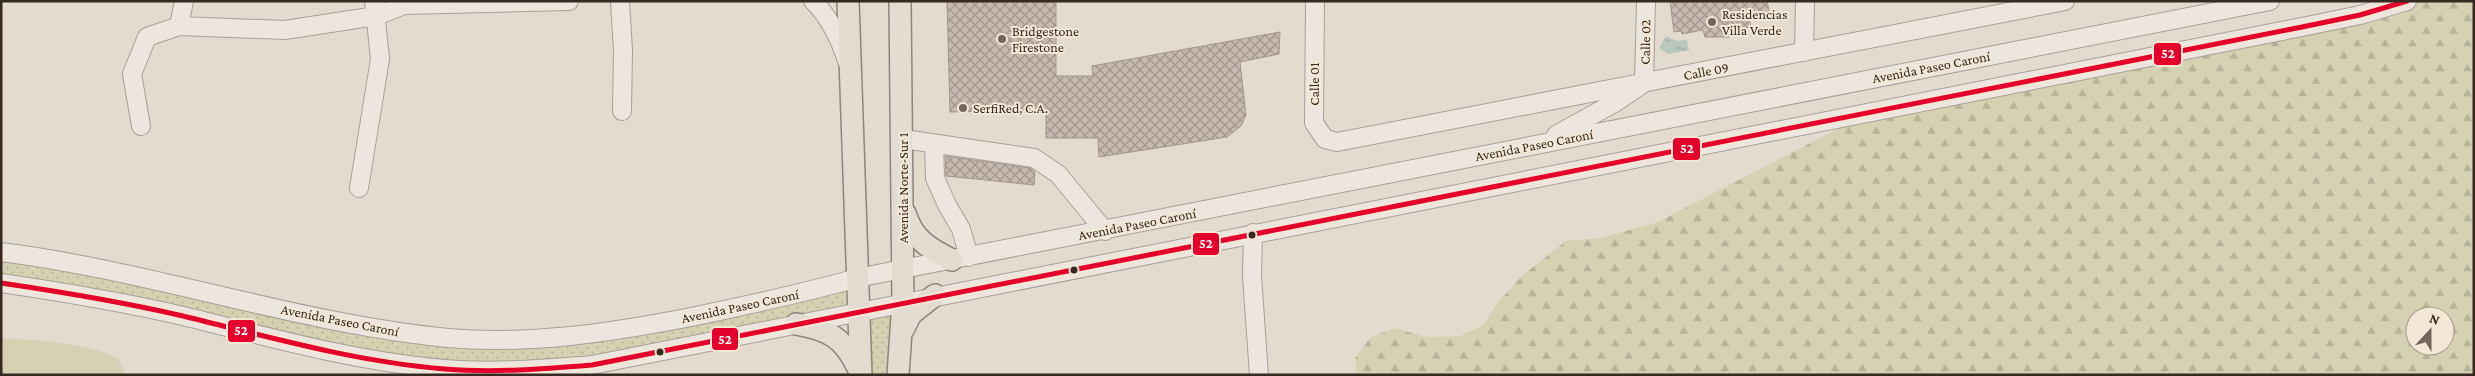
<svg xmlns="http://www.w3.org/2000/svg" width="2475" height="376" viewBox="0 0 2475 376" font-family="'Crimson Pro',serif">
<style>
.grass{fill:url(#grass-dots)}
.forest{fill:url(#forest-firs);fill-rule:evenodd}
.pitch{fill:#d5d1b2}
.water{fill:url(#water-ripples)}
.building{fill:url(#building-cross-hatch);stroke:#a3978d}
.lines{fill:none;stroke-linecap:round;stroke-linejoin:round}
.minor-casing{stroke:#a8a097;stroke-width:20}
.major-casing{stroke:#8e867e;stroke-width:24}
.minor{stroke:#ece6df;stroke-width:18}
.major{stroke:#e3dcd1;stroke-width:21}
.bus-1-casing{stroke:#f3e7d5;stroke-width:9}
.bus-1{stroke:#e4002b;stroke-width:5}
.poi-dot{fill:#73675d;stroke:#f3e7d5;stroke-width:2}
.bus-dot{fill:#372820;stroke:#f3e7d5;stroke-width:2}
.labels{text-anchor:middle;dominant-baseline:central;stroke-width:4;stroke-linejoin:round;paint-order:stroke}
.poi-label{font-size:14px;fill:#372820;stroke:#f3e7d5;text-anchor:start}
.street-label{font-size:14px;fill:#372820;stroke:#f3e7d5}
.line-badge{stroke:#f3e7d5;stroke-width:2}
.badge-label{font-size:14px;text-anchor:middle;font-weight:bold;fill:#fff}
</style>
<defs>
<pattern id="grass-dots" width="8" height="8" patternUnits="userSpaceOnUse" patternTransform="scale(1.25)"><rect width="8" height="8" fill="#d5d1b2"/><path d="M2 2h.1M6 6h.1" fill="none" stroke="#b7b399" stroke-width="1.8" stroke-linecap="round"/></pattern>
<pattern id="forest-firs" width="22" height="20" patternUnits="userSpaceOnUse" patternTransform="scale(1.25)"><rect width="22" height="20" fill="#d5d1b2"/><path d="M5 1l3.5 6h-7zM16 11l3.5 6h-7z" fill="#b7b399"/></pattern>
<pattern id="water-ripples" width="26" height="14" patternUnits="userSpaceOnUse" patternTransform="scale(1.25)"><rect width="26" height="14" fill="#b9c7bc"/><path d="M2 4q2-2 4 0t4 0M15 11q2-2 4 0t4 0" fill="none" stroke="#a0aba1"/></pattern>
<pattern id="building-cross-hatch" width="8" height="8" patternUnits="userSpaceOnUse" patternTransform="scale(1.25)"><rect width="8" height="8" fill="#c7b9af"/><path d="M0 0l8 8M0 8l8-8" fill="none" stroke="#a2968e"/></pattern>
</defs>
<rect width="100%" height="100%" fill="#e3dbce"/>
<path class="grass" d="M1,252L307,315L527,339L857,278L858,311L903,302L898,375H861L858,311L592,365L478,371L1,283Z"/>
<path class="forest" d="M2403,1H2474V375H1357L1355,358L1371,337L1395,328L1426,337L1460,336L1483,325L1500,300L1523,275L1566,241L1601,238L1658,222L1870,112ZM2415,316H2445V346H2415Z"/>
<path class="pitch" d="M1,338C40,341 83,341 119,359L125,375H1Z"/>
<path class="water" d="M1666,36L1676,41L1687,40L1689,50L1668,54L1659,48Z"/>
<path class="building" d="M947,1H1056V76H1093L1092,66L1280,32L1279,54L1240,62L1246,115L1241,126L1227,137L1099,157L1098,138H1046V110L950,112Z
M1670,1H1767L1770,16L1749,20L1751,26L1729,37H1705L1703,30L1682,34L1681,31L1674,32Z
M945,156L1030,168L1035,172L1034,185L946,176Z"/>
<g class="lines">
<g class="minor-casing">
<path id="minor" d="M620,1L623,50L622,111
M813,1C830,18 840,39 847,61
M1315,1L1314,123L1325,139L1337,142L2065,1
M179,26L184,1
M1804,52L1805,1
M141,126L132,74L147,37L179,26L285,30L376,16L404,5L569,1
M1556,135L1616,102L1644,83L1646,1
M903,139L1034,158L1058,174L1105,231
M934,145L935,178L947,205L961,229L969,257
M359,188L380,59L374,1
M1253,233L1252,276L1259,375
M1,252C152,271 296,323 448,338C528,345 608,333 686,318C744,306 801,294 857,278L2270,1
M1,283C62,292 123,302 183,316C269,337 357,362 445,369C494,373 544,369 592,365L2302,27L2360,15L2407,1"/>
</g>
<g class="major-casing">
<path id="major" d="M848,1L861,375
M905,213C913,239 928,248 952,260
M796,324C829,330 843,337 858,368
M903,330L911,314L935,295
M898,375L903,302L900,1"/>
</g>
<use href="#minor" class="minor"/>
<use href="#major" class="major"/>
<g class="bus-1-casing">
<path id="bus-1" d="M1,283C62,292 123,302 183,316C269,337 357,362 445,369C494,373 544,369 592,365L2302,27L2360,15L2407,1"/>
</g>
<use href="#bus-1" class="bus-1"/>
</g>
<g class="poi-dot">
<circle cx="1712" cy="22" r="5"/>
<circle cx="1002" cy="39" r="5"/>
<circle cx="963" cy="108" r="5"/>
</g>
<g class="bus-dot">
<circle cx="1252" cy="235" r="4.5"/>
<circle cx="1074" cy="270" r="4.5"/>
<circle cx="660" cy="352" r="4.5"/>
</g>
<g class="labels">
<g class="poi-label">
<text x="1722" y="14">Residencias<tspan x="1722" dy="16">Villa Verde</tspan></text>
<text x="1012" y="31">Bridgestone<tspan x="1012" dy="16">Firestone</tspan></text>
<text x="973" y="108">SerfiRed, C.A.</text>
</g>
<g class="street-label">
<text transform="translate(1645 42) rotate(-89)">Calle 02</text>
<text transform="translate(1931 67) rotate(-11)">Avenida Paseo Caroní</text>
<text transform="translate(1706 71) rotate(-11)">Calle 09</text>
<text transform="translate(1314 84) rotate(-90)">Calle 01</text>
<text transform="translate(1534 145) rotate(-11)">Avenida Paseo Caroní</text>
<text transform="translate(903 188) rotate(-90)">Avenida Norte-Sur 1</text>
<text transform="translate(1137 224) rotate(-11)">Avenida Paseo Caroní</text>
<text transform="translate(740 306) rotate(-12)">Avenida Paseo Caroní</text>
<text transform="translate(340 320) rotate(11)">Avenida Paseo Caroní</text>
</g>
</g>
<g class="line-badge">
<rect x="2153" y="42" width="29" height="24" rx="5" fill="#e4002b"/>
<rect x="1672" y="137" width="29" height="24" rx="5" fill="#e4002b"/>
<rect x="1192" y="232" width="28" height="24" rx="5" fill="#e4002b"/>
<rect x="227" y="319" width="29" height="24" rx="5" fill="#e4002b"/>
<rect x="711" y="327" width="28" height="24" rx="5" fill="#e4002b"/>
</g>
<g class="badge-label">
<text x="2168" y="58">52</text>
<text x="1687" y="153">52</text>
<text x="1206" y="248">52</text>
<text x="241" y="335">52</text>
<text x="725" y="344">52</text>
</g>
<rect width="2475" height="376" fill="none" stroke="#372820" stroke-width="5"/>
<g transform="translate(2430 331) rotate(21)"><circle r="24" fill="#f3e7d5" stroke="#a89b8d"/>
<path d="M0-4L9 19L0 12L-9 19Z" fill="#73675d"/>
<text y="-8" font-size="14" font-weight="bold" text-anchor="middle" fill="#372820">N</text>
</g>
</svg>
